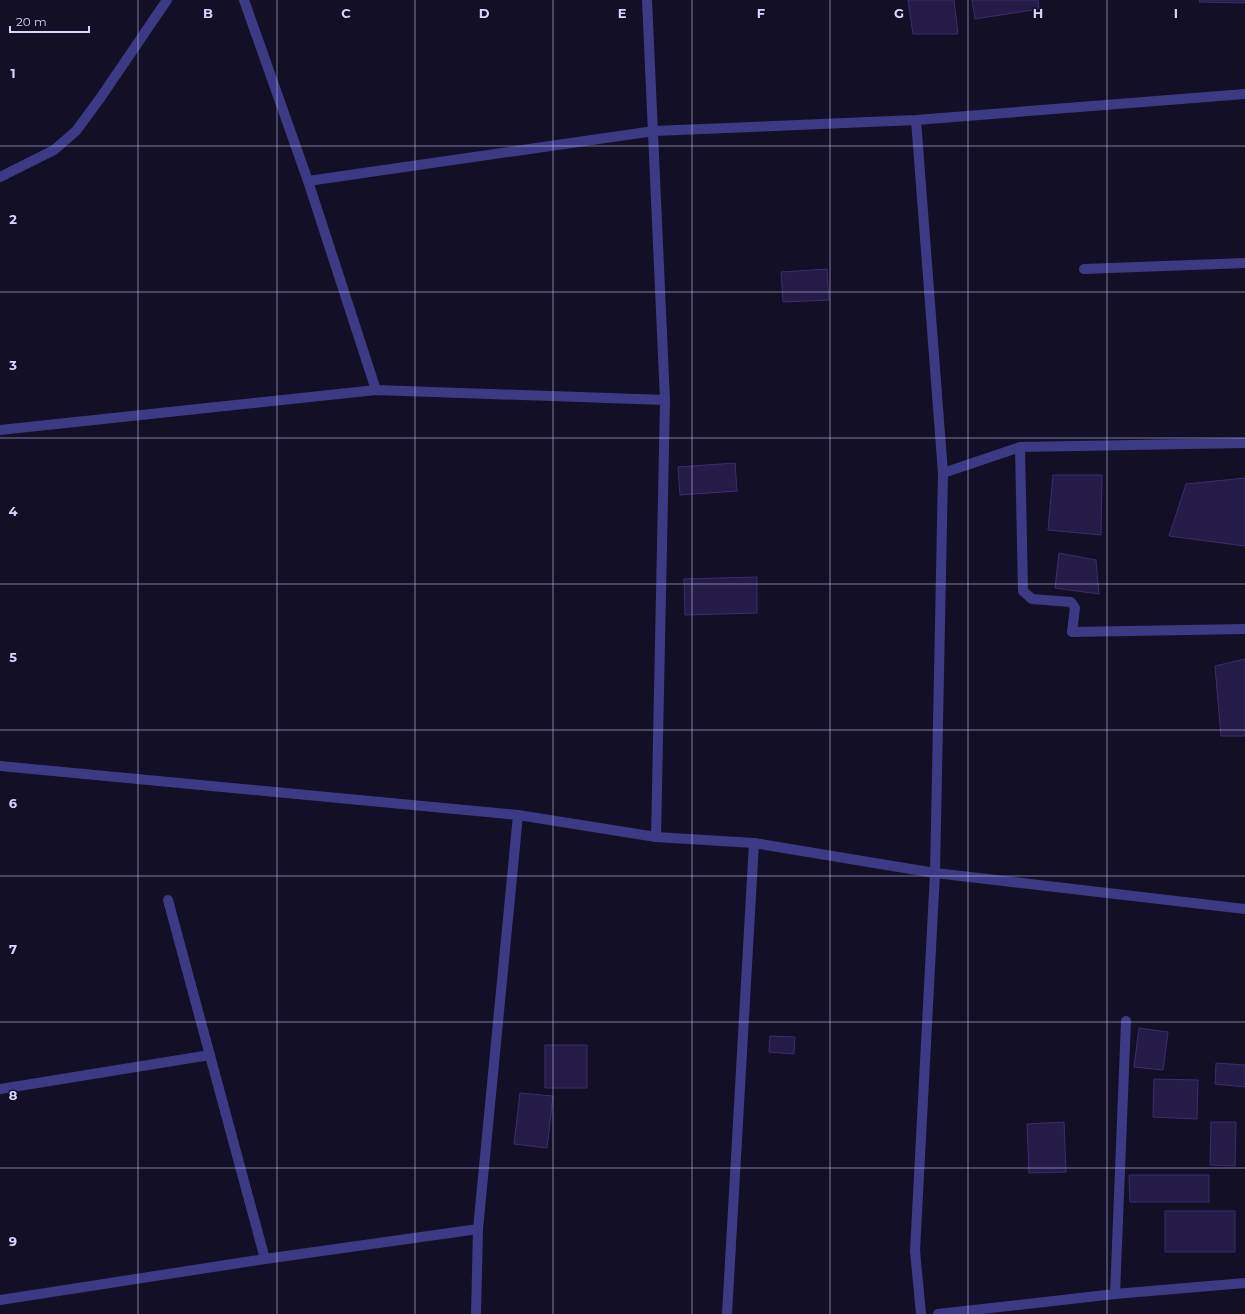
<svg xmlns="http://www.w3.org/2000/svg" width="1245" height="1314" viewBox="0 0 1245 1314" font-family="Montserrat,sans-serif">
<style>
.building{fill:#241b47;stroke:#3b2d73}
.lines{fill:none;stroke-linecap:round;stroke-linejoin:round}
.minor{stroke:#3d3a85;stroke-width:10}
.tertiary{stroke:#3d3a85;stroke-width:10}
.grid{fill:none;stroke:#d9d4ff;stroke-width:1;stroke-opacity:0.55}
.grid-label{font-size:13px;text-anchor:middle;font-weight:bold;fill:#d9d4ff;stroke:#130f26;stroke-width:3;stroke-linejoin:round;paint-order:stroke}
</style>
<rect width="100%" height="100%" fill="#130f26"/>
<path class="building" d="M908,0H954L958,34H913Z
M972,0H1038L1039,9L975,19Z
M1200,0H1245V3L1199,2Z
M827,269L829,300L783,302L781,272Z
M735,463L737,491L680,495L678,467Z
M1053,475H1102L1101,535L1048,530Z
M1245,478V546L1169,536L1186,484Z
M1059,553L1096,560L1099,594L1055,588Z
M757,577V613L685,615L684,579Z
M1245,659V736H1221L1215,666Z
M1139,1028L1168,1032L1163,1070L1134,1067Z
M770,1036L795,1037L794,1054L769,1052Z
M545,1045H587V1088H545Z
M1216,1063L1245,1065V1087L1215,1084Z
M1154,1079L1198,1080L1197,1119L1153,1117Z
M520,1093L553,1096L547,1148L514,1144Z
M1064,1122L1066,1172L1029,1173L1027,1124Z
M1211,1122H1236L1235,1166L1210,1165Z
M1129,1175H1209V1202H1130Z
M1165,1211H1235V1252H1165Z"/>
<g class="lines">
<path class="minor" d="M244,0L308,181L376,390
M647,0L665,400L656,837
M916,120L943,473L935,873L915,1251L921,1314
M0,177L54,150L76,131L101,97L167,0
M308,181L654,131L916,120L1245,94
M1084,269L1245,263
M0,430L376,390L665,400
M1020,447L1023,591L1032,599L1071,602L1075,608L1072,632L1245,629
M943,473L1020,447L1245,443
M168,900L265,1259
M0,1089L210,1055
M1115,1294L1126,1021
M0,1300L265,1259L478,1229
M476,1314L478,1229L518,815
M727,1314L754,843
M938,1314L1115,1294L1245,1283"/>
<path class="tertiary" d="M0,766L518,815L656,837L754,843L935,873L1245,909"/>
</g>
<path class="grid" d="M138,0V1314M277,0V1314M415,0V1314M553,0V1314M692,0V1314M830,0V1314M968,0V1314M1107,0V1314M0,146H1245M0,292H1245M0,438H1245M0,584H1245M0,730H1245M0,876H1245M0,1022H1245M0,1168H1245"/>
<g class="grid-label">
<text x="208" y="18">B</text>
<text x="346" y="18">C</text>
<text x="484" y="18">D</text>
<text x="622" y="18">E</text>
<text x="761" y="18">F</text>
<text x="899" y="18">G</text>
<text x="1038" y="18">H</text>
<text x="1176" y="18">I</text>
<text x="13" y="78">1</text>
<text x="13" y="224">2</text>
<text x="13" y="370">3</text>
<text x="13" y="516">4</text>
<text x="13" y="662">5</text>
<text x="13" y="808">6</text>
<text x="13" y="954">7</text>
<text x="13" y="1100">8</text>
<text x="13" y="1246">9</text>
</g>
<path d="M10 26v6h79v-6" fill="none" stroke="#d9d4ff" stroke-width="2"/>
<text x="16" y="26" font-size="12" fill="#d9d4ff" stroke="#130f26" stroke-width="3" paint-order="stroke">20 m</text>
</svg>
